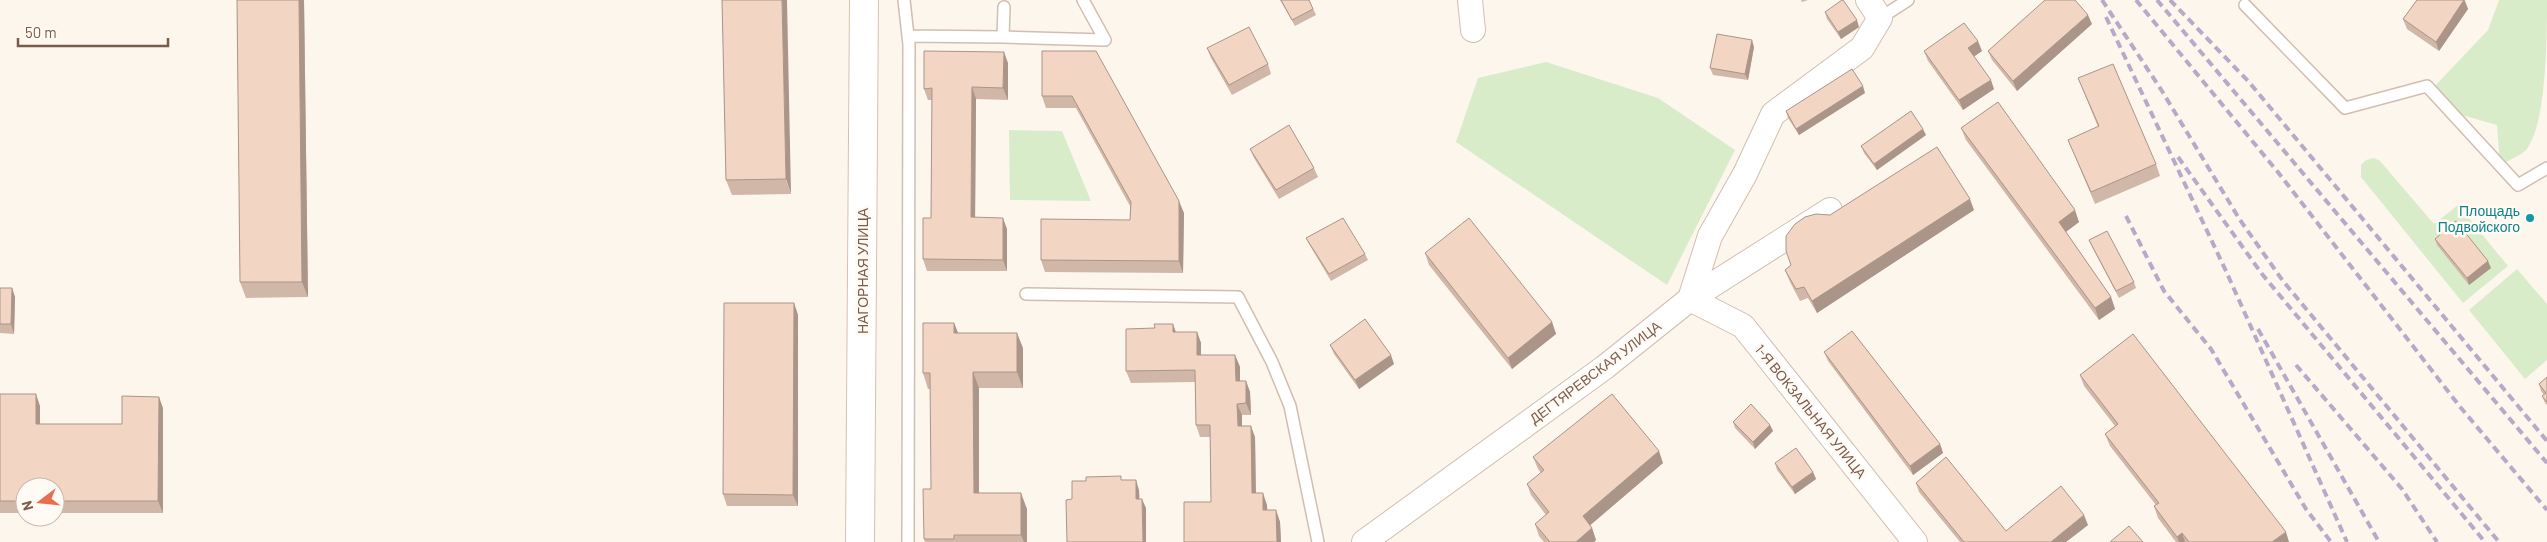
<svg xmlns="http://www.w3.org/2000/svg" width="2547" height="542" viewBox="0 0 2547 542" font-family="Barlow,sans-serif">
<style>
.green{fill:#d8ecc9}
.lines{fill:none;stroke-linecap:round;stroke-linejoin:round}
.service-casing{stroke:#d1beb0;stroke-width:14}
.minor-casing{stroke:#d1beb0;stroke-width:26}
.secondary-casing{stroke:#d6c0b0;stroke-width:30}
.service{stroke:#fff;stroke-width:11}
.minor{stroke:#fff;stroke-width:24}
.secondary{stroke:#fff;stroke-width:28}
.rail{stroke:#b9a8c9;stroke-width:4;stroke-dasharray:8 5;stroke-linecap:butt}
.wall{fill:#d1b7a8}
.shaded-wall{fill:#aa9588}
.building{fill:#f3d5c3;stroke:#aa9588}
.culture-dot{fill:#0f9aa8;stroke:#fffaf3;stroke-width:2}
.labels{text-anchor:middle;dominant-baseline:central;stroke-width:5;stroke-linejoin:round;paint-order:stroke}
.culture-label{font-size:14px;fill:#0d838f;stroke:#fffaf3;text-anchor:end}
.street-label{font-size:14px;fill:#7a5c4d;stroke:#fffaf3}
</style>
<rect width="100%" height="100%" fill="#fdf6ec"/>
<path class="green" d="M2499,0H2547C2547,34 2547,125 2526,150C2520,156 2507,161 2500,165L2497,125L2462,115L2432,89L2488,30Z
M1546,62L1658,98L1735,150L1667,285L1456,142L1478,78Z
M1009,130L1062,131L1091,201L1010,200Z
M2374,158L2380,161L2434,224L2458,205L2508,266L2463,303L2361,177V165L2366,160Z
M2517,269L2547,304V360L2525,379L2469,310Z"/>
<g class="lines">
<g class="service-casing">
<path id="service" d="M904,0L909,45L908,542
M1083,0L1105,40
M2245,5L2345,108L2427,86L2518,185L2547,168
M1004,7L1003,37L1105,40
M1880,18L1908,0
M908,36L1003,37
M1026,294L1238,297L1272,362L1290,406L1318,542"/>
</g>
<g class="minor-casing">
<path id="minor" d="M1470,0L1473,30
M1868,0L1880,18L1862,48L1773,114L1745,174L1710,236L1690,299L1743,326L1915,542
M1364,542L1605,367L1690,299L1830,210"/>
</g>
<g class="secondary-casing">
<path id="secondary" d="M860,542L864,0"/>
</g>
<use href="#service" class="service"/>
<use href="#minor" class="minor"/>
<use href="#secondary" class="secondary"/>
<path class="rail" d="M2102,0L2162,91L2240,220L2283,281L2499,542
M2136,0L2277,171L2461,408L2547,510
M2157,0L2547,463
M2170,0L2249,82L2547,441
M2106,17L2226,271L2347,542
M2178,157L2262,274L2485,542
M2126,216L2164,291L2211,349L2306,509L2331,542
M2258,329L2379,542
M2296,365L2402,489L2437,542"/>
</g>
<path class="wall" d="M237,0H304L308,297L246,298L240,282Z
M722,0L791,194L732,195L726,180Z
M1280,0H1309L1316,15L1295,26Z
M1801,0H1808L1802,2Z
M2417,0H2465L2468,9L2439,51L2407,29L2403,19Z
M1825,12L1859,27L1841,39L1827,19Z
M2092,24L2017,91L1992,60L1988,51Z
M1754,47L1748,80L1713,75L1710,68Z
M1207,48L1268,64L1271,74L1232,95L1211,58Z
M1042,51L1184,213L1183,273L1045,272L1041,260L1130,220V206L1076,108H1046L1042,96Z
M1924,51H1982L1974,56L1994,89L1963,110L1928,61Z
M1008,63V100L976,99L975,217L1007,229V271H927L923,259L931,218L932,100H928L924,89Z
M2078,78L2156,164L2160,176L2095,204L2068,140L2098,127Z
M1865,93L1799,135L1788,118L1786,111Z
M1961,128L2079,222L2066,232L2111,297L2115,309L2099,320L1966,140Z
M1926,135L1877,170L1864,153L1861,146Z
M1250,149L1314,168L1318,177L1279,199L1254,158Z
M1974,210L1817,313L1808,298L1800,301L1790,282L1785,270L1791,265L1830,215Z
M1306,238L1365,254L1368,260L1331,281L1309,244Z
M2435,239L2491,268L2469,285L2437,245Z
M2089,240L2134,282L2136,288L2119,298L2092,247Z
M1425,253L1552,322L1556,334L1512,369L1429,265Z
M0,288H12L15,297L14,334L0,333Z
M794,303L798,315V506H727L723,494Z
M954,323L958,333L1023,348V388H979V493L1027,509V542H925L924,539L931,489V389H928L923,373Z
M1176,332H1197L1201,343V355H1235L1240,367V381H1246L1250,392L1251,415H1242V426L1255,437L1256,493L1267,505V510H1276L1280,522L1281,542H1184L1211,502L1210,437H1200L1196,425L1195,382L1131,383L1126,371Z
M1330,345L1394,364L1359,389L1334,354Z
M1824,352L1940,444L1943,453L1913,475L1828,361Z
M2080,375L2289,542H2176L2158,518L2154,506L2156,505L2110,446L2105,434L2115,426L2084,386Z
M2547,377V405L2545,403L2542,396L2544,395L2541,391L2539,384Z
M0,394L40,406V424H122L163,408V513H55V487H25V513H0Z
M1733,422L1770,425L1773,431L1755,449L1735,428Z
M1533,457L1663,463L1590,525L1592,528L1596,540L1594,542H1544L1539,536L1535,524L1546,515L1531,495L1527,484L1541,473L1538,469Z
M1775,463L1813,472L1816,479L1795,494L1777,470Z
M1916,483L2006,531L2088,525L2066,542H1960L1919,492Z"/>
<path class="shaded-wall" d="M299,0H304L308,297L302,282Z
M782,0H787L791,194L786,179Z
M2464,0L2468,9L2439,51L2436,42Z
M2088,15L2092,24L2017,91L2013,81Z
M1857,20L1859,27L1841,39L1838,32Z
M1752,40L1754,47L1748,80L1745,74Z
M1978,41L1982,51L1972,58L1968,48Z
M1004,52L1008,63V100L1003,88Z
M1991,80L1994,89L1963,110L1959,100Z
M1863,86L1865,93L1799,135L1796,129Z
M972,87L976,99L975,229L971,217Z
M1923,129L1926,135L1877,170L1874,164Z
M1970,199L1974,210L1817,313L1812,301Z
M1179,201L1184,213L1183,273L1179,261Z
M2075,210L2079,222L2063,234L2059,222Z
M1003,218L1007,229V271L1003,260Z
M2488,261L2491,268L2469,285L2467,278Z
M12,288L15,297L14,334L11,324Z
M2111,297L2115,309L2099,320L2095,308Z
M794,303L798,315V506L793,495Z
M1552,322L1556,334L1512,369L1508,358Z
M954,323L960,338L954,333Z
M1173,324L1177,335L1173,332Z
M1197,332L1201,343V367L1197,355Z
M1017,333L1023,348V388L1017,372Z
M1235,355L1240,367V393L1236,381Z
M1391,355L1394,364L1359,389L1355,380Z
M973,372L979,388V509L974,493Z
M1246,381L1250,392L1251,415L1246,403Z
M36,394L40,406V436L36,424Z
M159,397L163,408V513L158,501Z
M1237,404L1242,415V438L1238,426Z
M1770,425L1773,431L1755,449L1753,442Z
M1251,426L1255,437L1256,505L1252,493Z
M1940,444L1943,453L1913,475L1910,466Z
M1659,451L1663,463L1587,528L1583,516Z
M1813,472L1816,479L1795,494L1792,487Z
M1136,480L1139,490L1140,508L1136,499Z
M1021,493L1027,509V542H1024L1021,535Z
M1263,493L1267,505L1268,522L1263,510Z
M1142,499L1146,508V542H1143Z
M1276,510L1280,522L1281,542H1277Z
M2084,515L2088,525L2066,542H2051Z
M1592,528L1596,540L1594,542H1576Z
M2286,532L2289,542H2272Z
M2182,533L2185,542H2179L2177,537Z"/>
<path class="building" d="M237,0H299L302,282H240Z
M722,0H782L786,179L726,180Z
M1281,0H1309L1313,9L1292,20Z
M1842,0H1843L1857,20L1838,32L1825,12Z
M2045,0H2075L2088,15L2013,81L1988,51Z
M2417,0H2464L2436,42L2403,19Z
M1964,23L1978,41L1968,48L1991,80L1959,100L1924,51Z
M1249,27L1268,64L1229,85L1207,48Z
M1717,34L1752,40L1745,74L1710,68Z
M924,51L1004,52L1003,88L972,87L971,217L1003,218V260L923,259V218H931L932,88L924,89Z
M1042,51H1096L1179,201V261L1041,260V219L1130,220L1131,202L1072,96H1042Z
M2113,64L2156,164L2091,192L2068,140L2099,126L2078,78Z
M1852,69L1863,86L1796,129L1786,111Z
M1998,102L2075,210L2059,222L2111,297L2095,308L1961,128Z
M1911,111L1923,129L1874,164L1861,146Z
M1289,125L1314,168L1276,190L1250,149Z
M1937,147L1970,199L1812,301L1804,287L1796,289L1785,270L1791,265L1786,251V236L1795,224L1805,217L1816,214L1830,215Z
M1343,218L1365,254L1329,274L1306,238Z
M1469,218L1552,322L1508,358L1425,253Z
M2456,221L2488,261L2467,278L2435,239Z
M2107,231L2134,282L2116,291L2089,240Z
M0,288H12L11,324H0Z
M724,303H794L793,495L723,494Z
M1365,319L1391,355L1355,380L1330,345Z
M923,323H954V333H1017V372H973L974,493H1021V535H954V539H924L923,489H931L930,373H923Z
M1154,324H1173V332H1197V355H1235L1236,381H1246V403L1237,404L1238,426H1251L1252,493H1263V510H1276L1277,542H1184V502H1211L1210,425H1196L1195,370L1126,371V329L1155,328Z
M1852,331L1940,444L1910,466L1824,352Z
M2133,334L2286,532L2272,542H2189L2182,533L2177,537L2154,506L2159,503L2105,434L2118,424L2080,375Z
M2547,377V402L2542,396L2546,393L2539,384Z
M0,394H36V424H122V396L159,397L158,501H55V487H25V501H0Z
M1612,394L1659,451L1583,516L1592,528L1576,542H1550L1535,524L1549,512L1527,484L1544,470L1533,457Z
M1751,404L1770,425L1753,442L1733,422Z
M1796,448L1813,472L1792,487L1775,463Z
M1946,457L2006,531L2061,486L2084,515L2051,542H1964L1916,483Z
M1121,476V480H1136V499H1142L1143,542H1067L1066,500L1072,499V481H1086V477Z
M2129,526L2143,542H2110Z"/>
<circle class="culture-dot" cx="2530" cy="218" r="5"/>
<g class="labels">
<g class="culture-label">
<text x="2520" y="210">Площадь<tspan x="2520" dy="16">Подвойского</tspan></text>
</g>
<g class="street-label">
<text transform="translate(862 271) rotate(-90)">НАГОРНАЯ УЛИЦА</text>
<text transform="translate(1595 372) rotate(-37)">ДЕГТЯРЕВСКАЯ УЛИЦА</text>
<text transform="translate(1811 411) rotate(51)">1-Я ВОКЗАЛЬНАЯ УЛИЦА</text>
</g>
</g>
<g transform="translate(40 502) rotate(254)"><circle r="24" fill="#fffaf3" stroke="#cabbb1"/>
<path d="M0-4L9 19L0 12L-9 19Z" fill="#e76f51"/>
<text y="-8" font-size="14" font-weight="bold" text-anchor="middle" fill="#7a5c4d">N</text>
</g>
<path d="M18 38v8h150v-8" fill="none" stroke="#7a5c4d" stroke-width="2.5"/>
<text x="25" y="38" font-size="15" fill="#7a5c4d" stroke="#fffaf3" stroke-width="4" paint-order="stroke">50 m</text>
</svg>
